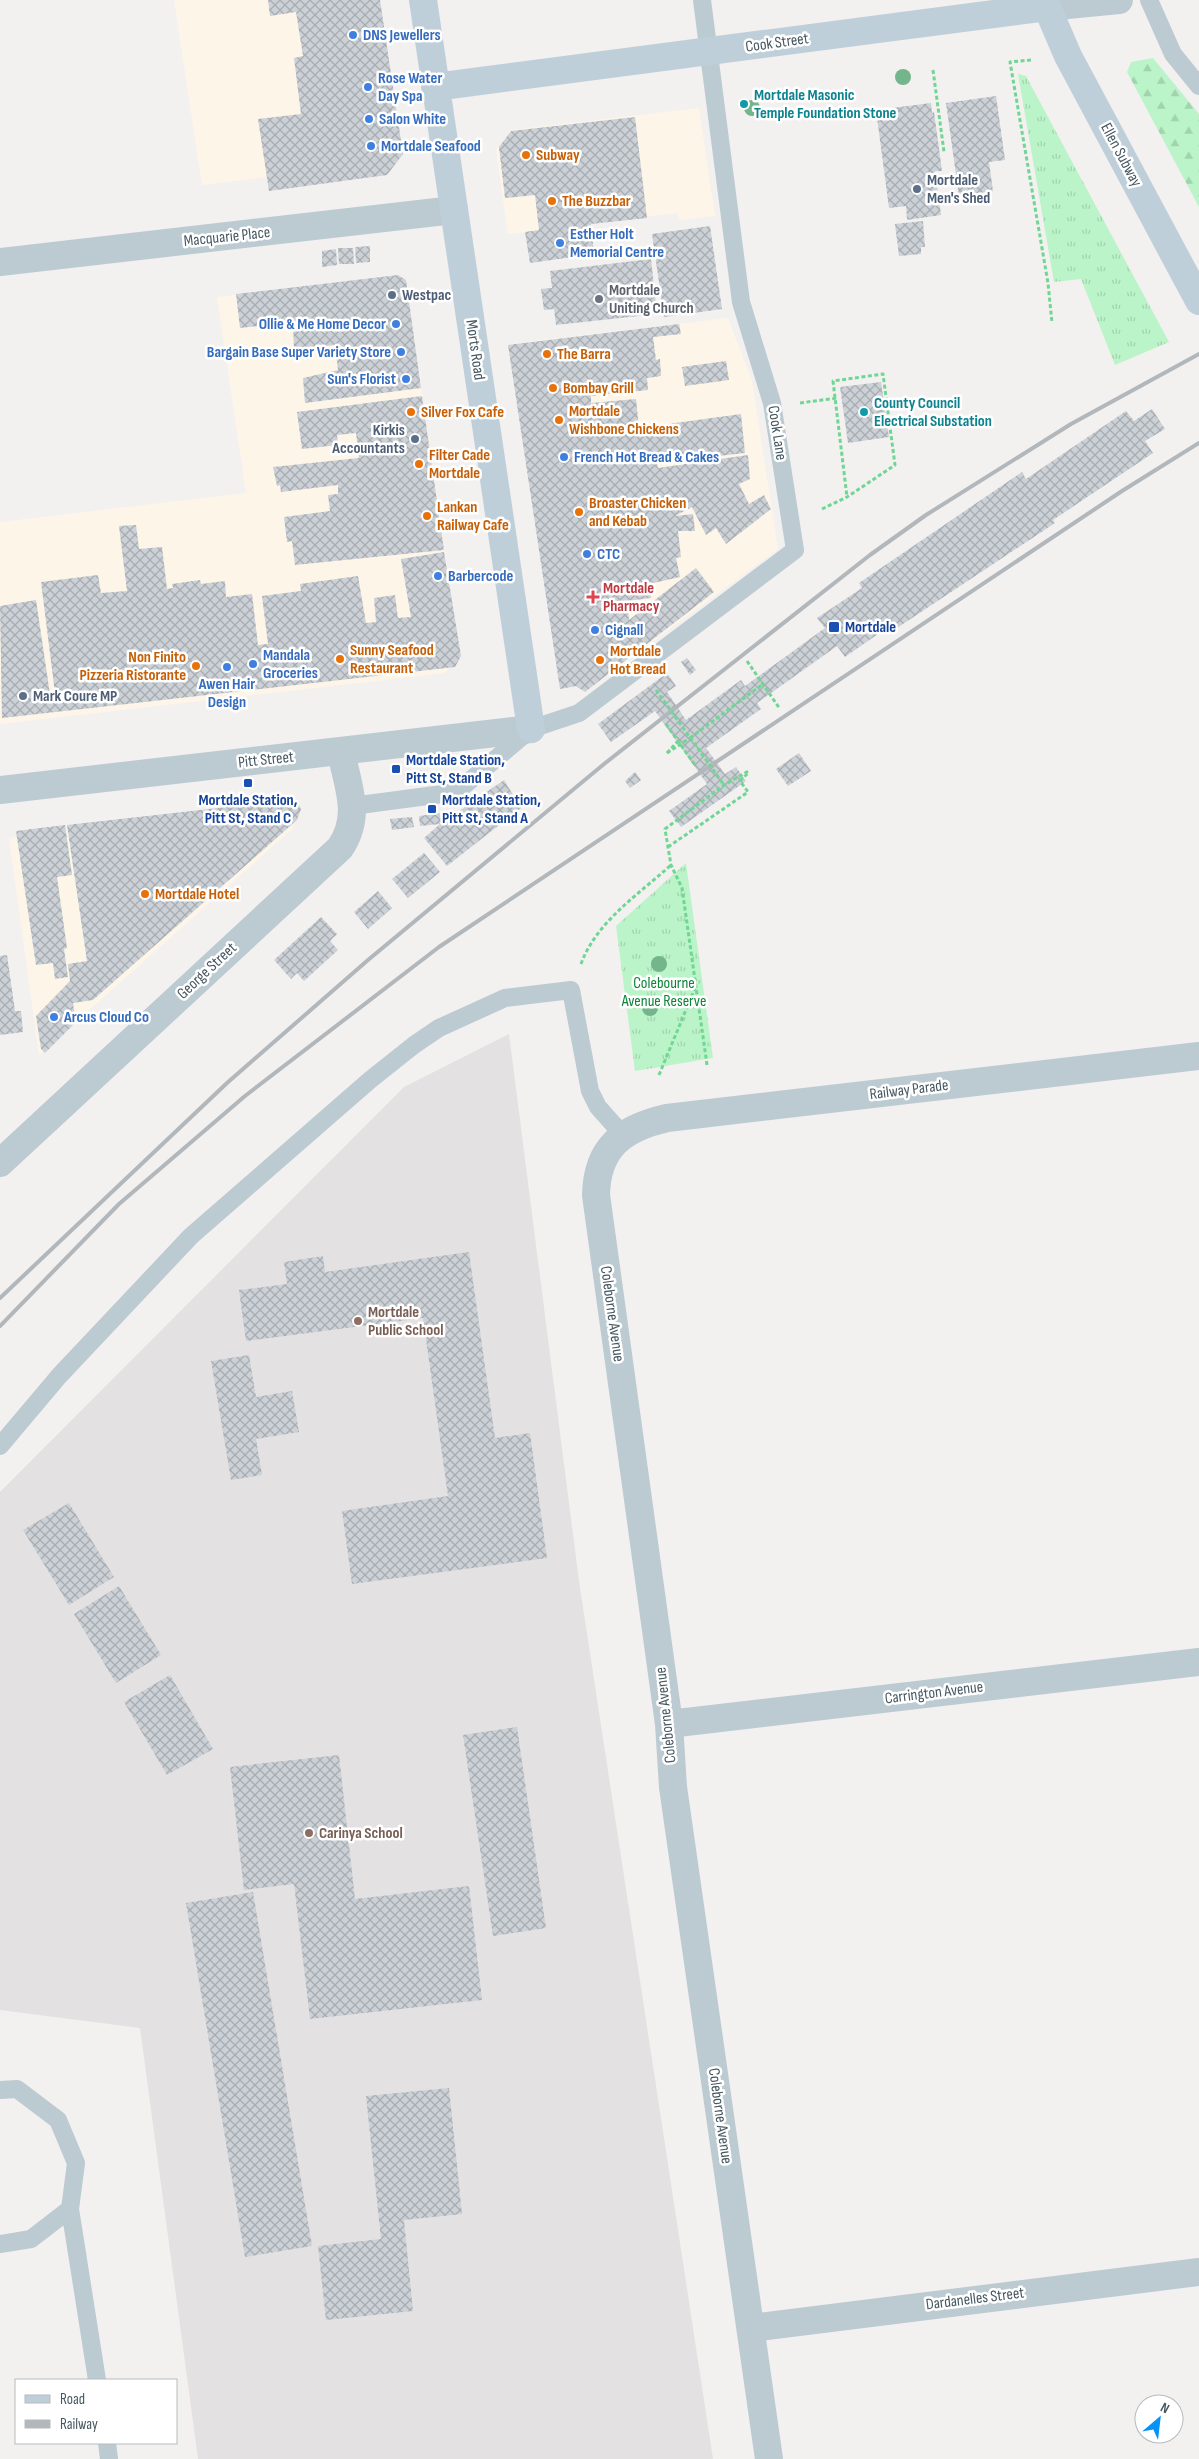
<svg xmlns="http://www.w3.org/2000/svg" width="1199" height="2459" viewBox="0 0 1199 2459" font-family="'Sofia Sans Condensed',sans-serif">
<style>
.commercial{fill:#fef5e9}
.education{fill:#e4e1e2}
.grass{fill:url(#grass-tufts)}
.forest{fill:url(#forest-firs)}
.building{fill:url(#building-cross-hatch)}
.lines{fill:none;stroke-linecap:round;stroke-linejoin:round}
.path{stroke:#6fd694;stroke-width:3;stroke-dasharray:4 2.5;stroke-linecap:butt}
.lane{stroke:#bccad1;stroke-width:18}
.street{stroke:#bccad1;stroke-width:28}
.secondary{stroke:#bfcfd9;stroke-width:28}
.rail{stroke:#b1b7bb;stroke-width:4}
.path-bridge{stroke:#6fd694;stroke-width:3;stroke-dasharray:4 2.5;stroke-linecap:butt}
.tree{fill:#74b58b}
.shop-dot{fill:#3f7fe0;stroke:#fff;stroke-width:2}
.culture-dot{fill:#0f9aa8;stroke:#fff;stroke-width:2}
.food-dot{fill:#e8710a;stroke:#fff;stroke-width:2}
.service-dot{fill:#5c6f8a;stroke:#fff;stroke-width:2}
.worship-dot{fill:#6b7280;stroke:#fff;stroke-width:2}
.health-dot{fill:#e0444e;stroke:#fff;stroke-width:2}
.transit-dot{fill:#1a4fb4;stroke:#fff;stroke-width:2}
.education-dot{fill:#8d6e63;stroke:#fff;stroke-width:2}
.labels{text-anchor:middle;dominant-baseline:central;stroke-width:5;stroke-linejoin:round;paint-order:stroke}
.shop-label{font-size:16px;font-weight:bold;fill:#366cbe;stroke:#fff;text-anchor:start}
.street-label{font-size:16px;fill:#465760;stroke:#fff}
.culture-label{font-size:16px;font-weight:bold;fill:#0d838f;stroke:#fff;text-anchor:start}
.food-label{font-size:16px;font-weight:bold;fill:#c56008;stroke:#fff;text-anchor:start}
.service-label{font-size:16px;font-weight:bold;fill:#4e5e75;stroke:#fff;text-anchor:start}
.worship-label{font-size:16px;font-weight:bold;fill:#5b616d;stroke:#fff;text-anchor:start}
.health-label{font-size:16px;font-weight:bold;fill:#be3a42;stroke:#fff;text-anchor:start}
.transit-label{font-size:16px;font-weight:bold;fill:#164399;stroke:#fff;text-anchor:start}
.park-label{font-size:16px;fill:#0d8438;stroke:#fff}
.education-label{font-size:16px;font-weight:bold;fill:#785e54;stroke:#fff;text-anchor:start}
</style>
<defs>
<pattern id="grass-tufts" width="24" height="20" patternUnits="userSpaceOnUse" patternTransform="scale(1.25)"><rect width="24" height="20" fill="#bbf4c8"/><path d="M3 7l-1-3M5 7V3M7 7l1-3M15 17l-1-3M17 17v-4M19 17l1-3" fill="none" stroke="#a2d3ae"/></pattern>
<pattern id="forest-firs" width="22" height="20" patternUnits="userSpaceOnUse" patternTransform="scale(1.25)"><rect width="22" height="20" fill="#bbf4c8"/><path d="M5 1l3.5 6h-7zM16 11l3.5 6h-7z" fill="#a2d3ae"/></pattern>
<pattern id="building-cross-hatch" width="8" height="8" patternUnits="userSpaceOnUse" patternTransform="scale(1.25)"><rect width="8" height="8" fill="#cbd1d6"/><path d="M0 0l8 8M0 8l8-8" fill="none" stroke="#a7acb1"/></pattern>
</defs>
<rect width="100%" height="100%" fill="#f3f0f0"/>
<path class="commercial" d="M174,0H364L375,164L202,185Z
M699,108L715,216L679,220L677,213L508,234L496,150L511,130Z
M397,276L406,281L459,652L445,673L0,724V522L246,493L217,297Z
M728,318L752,381L778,549L585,692L576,686L526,342Z
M284,806L296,817L292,829L39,1055L9,838Z"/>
<path class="education" d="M509,1034L579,1581L713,2459H198L140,2028L0,2010V1492L404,1087Z"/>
<path class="grass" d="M1018,74L1026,76L1169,342L1115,365L1081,279L1054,282Z
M686,863L713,1058L635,1071L616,926Z"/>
<path class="forest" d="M1153,58L1199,114V207L1127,72L1131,62Z"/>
<path class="building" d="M268,0H380L403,154L387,175L269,191L258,119L301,114L294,58L303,56L296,12L270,16Z
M996,96L1005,160L989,162L993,191L959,196L946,103Z
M931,103L932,113L934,112L942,171H935L941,215L907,220L906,206L889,208L876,110Z
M635,117L647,218L591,224L594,254L530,263L525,232L539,230L535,195L505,198L499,147L511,131Z
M923,221L925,247H921V254L899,256L895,224Z
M710,226L722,309L664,317L652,234Z
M370,246V262L356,263L355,247Z
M338,248H353L354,264H339Z
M336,249L337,265L322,267V251Z
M651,259L657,314L556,325L554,309L544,310L541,289L552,288L550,271Z
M398,275L406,280L421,388L305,403L303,378L338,370L335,345L294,350L293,322L240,328L236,294Z
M679,324L681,334L653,337L656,360L660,359L661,376L647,378L648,390L591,396V403L636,399L639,428L741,414L745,453L657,463L658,468L748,455L750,479L739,484L749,504L764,495L771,509L726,544L716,528L706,535L692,507L675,516L693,514L695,531H678L681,557L676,558L680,577L649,584L651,598L627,601L629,620L696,568L714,592L585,692L576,686L560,689L508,345Z
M726,361L729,380L685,386L682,367Z
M881,382L889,437L848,443L840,387Z
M422,396L444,550L295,565L292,541L287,542L284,517L330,511L328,495L338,494V485L281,492L280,485L277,486L273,467L359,458L356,433L337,435L338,445L302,449L297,412Z
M1152,409L1165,429L1145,441L1153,453L1053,520L1055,523L891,632L888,627L845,657L837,646L757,703L761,709L706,748L725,774L736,767L746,781L681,827L669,811L707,784L655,711L611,742L598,724L667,673L676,686L667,692L686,720L741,680L745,686L825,628L817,618L862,588L859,583L1022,472L1026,479L1126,411L1134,421Z
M136,525L139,549L162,547L167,589L173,588L172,584L200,580L201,584L225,581L226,597L252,594L258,645L268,644L262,596L301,591L300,584L358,576L366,623L376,622L374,598L395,595L398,618L411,617L401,559L444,552L461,656L455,667L2,718L0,606L36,600L51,701H56L41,582L98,575L101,593L127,591L119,526Z
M687,658L696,670L690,675L681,662Z
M799,753L811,771L788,786L776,769Z
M426,770L427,781L405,783L404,773Z
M635,772L641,780L630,788L625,781Z
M504,780L521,808L447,866L424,838L440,824L420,826L419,816L440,813L442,823Z
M289,800L298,803L301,809L297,820L93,1000L73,1003L76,1022L45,1053L41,1049L36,1016L70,981L68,964L87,961L67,825Z
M412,817L414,827L392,830L390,819Z
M65,825L72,875L57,877L67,948L64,949L68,977L55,979L53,963L36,965L16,831Z
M424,853L440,872L408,898L392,879Z
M378,891L392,908L368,929L354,912Z
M321,917L337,934L330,941L338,950L304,981L297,973L291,979L274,960Z
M7,955L15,1011H21L23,1032L0,1035V956Z
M469,1252L495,1438L530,1433L547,1558L352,1584L342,1511L448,1496L423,1318L246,1341L239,1290L287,1284L284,1262L323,1256L325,1272Z
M249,1355L256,1397L292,1391L299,1432L256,1439L262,1475L231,1480L211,1361Z
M69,1503L114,1577L69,1605L23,1530Z
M119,1586L161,1655L116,1683L74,1614Z
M170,1675L213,1749L167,1775L124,1702Z
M517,1727L546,1928L493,1936L463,1735Z
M339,1755L355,1899L469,1886L482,2000L310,2019L294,1884L244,1890L230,1767Z
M253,1892L312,2246L245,2257L186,1903Z
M449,2088L462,2214L404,2220L413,2311L326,2320L318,2246L381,2239L366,2096Z"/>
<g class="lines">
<path class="path" d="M1031,60L1010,62L1048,283L1052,323
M933,70L944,152
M800,403L837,398
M822,509L847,497L895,465L883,374L833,381L847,497
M747,661L780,709
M666,724L695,765
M690,738L763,684
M667,753L678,741
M668,847L748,792L740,781L748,773
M581,964C596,922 639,894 671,865
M707,1065L682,888L671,865L665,829L724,785L750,770
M659,1075L695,988"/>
<path class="lane" d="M1149,0L1173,54L1199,86
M352,806L450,793L460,789L531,729L579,713L795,550L772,403L741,302L702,0
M0,1446L59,1376L191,1236L370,1080L414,1045L439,1028L505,998L571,990L590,1091L598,1107L623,1135
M0,2090L17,2089L58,2120L76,2163L70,2209L31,2239L0,2244
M70,2209L97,2380
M107,2443L109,2459"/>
<path class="street" d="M1047,7L1119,0
M0,262L454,210
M0,790L531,729
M0,1163L340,848C362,816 348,787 341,752
M669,1724L1199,1662
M751,2328L1199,2272
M769,2459L673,1787L669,1724L596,1195C597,1147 623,1128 667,1118L1199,1056"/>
<path class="secondary" d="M423,0L531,729
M435,87L1047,7L1068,56L1199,301"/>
<path class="rail" d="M0,1298L227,1083L368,960L604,764L870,555L926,515L1071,424L1199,354
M0,1326L119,1204L245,1096L439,947L1122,491L1199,443"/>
<path class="path-bridge" d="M656,690L724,785
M667,753L690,738"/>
</g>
<g class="tree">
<circle cx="903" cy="77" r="8"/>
<circle cx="752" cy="108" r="8"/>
<circle cx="659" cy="964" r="8"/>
<circle cx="650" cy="1008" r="8"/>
</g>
<g class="shop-dot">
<circle cx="353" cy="35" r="5"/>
<circle cx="368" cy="87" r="5"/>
<circle cx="369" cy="119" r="5"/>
<circle cx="371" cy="146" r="5"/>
<circle cx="560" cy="243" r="5"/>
<circle cx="396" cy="324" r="5"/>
<circle cx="401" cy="352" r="5"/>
<circle cx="406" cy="379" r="5"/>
<circle cx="564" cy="457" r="5"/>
<circle cx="587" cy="554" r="5"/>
<circle cx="438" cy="576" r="5"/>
<circle cx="595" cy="630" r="5"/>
<circle cx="253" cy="664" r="5"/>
<circle cx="227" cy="667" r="5"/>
<circle cx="54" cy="1017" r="5"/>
</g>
<g class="culture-dot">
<circle cx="744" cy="104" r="5"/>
<circle cx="864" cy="412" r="5"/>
</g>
<g class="food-dot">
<circle cx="526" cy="155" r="5"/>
<circle cx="552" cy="201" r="5"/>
<circle cx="547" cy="354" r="5"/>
<circle cx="553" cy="388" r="5"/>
<circle cx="411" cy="412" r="5"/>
<circle cx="559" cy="420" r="5"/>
<circle cx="419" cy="464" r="5"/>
<circle cx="579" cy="512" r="5"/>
<circle cx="427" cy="516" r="5"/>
<circle cx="340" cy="659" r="5"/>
<circle cx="600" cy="660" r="5"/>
<circle cx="196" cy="666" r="5"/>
<circle cx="145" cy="894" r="5"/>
</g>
<g class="service-dot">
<circle cx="917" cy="189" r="5"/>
<circle cx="392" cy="295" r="5"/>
<circle cx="415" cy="439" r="5"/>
<circle cx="23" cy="696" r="5"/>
</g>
<circle class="worship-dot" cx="599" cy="299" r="5"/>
<path class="health-dot" d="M590.5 589.5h5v5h5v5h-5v5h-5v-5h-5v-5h5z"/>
<g class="transit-dot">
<rect x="828" y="621" width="12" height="12" rx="2.5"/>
<rect x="391" y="764" width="10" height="10" rx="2.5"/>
<rect x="243" y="778" width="10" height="10" rx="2.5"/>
<rect x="427" y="804" width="10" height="10" rx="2.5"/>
</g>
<g class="education-dot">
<circle cx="358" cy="1321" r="5"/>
<circle cx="309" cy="1833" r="5"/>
</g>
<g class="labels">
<g class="shop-label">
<text x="363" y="35">DNS Jewellers</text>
<text x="378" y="78">Rose Water<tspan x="378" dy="18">Day Spa</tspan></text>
<text x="379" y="119">Salon White</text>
<text x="381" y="146">Mortdale Seafood</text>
<text x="570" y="234">Esther Holt<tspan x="570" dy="18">Memorial Centre</tspan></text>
<text x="386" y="324" text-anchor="end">Ollie &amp; Me Home Decor</text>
<text x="391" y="352" text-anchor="end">Bargain Base Super Variety Store</text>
<text x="396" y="379" text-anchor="end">Sun's Florist</text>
<text x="574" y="457">French Hot Bread &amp; Cakes</text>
<text x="597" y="554">CTC</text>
<text x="448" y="576">Barbercode</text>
<text x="605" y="630">Cignall</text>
<text x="263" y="655">Mandala<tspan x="263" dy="18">Groceries</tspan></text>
<text x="227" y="684" text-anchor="middle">Awen Hair<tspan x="227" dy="18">Design</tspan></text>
<text x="64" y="1017">Arcus Cloud Co</text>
</g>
<g class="street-label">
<text transform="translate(777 43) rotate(-8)">Cook Street</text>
<text transform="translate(1121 155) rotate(62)">Ellen Subway</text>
<text transform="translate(227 237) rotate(-6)">Macquarie Place</text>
<text transform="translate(475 350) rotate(82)">Morts Road</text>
<text transform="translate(777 433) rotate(81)">Cook Lane</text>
<text transform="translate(266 760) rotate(-6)">Pitt Street</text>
<text transform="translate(207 971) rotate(-43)">George Street</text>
<text transform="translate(909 1090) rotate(-7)">Railway Parade</text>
<text transform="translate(612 1314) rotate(82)">Coleborne Avenue</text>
<text transform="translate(934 1693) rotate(-7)">Carrington Avenue</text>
<text transform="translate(666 1715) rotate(-96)">Coleborne Avenue</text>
<text transform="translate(720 2116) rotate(82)">Coleborne Avenue</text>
<text transform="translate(975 2299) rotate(-7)">Dardanelles Street</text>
</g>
<g class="culture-label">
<text x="754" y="95">Mortdale Masonic<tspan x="754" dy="18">Temple Foundation Stone</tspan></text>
<text x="874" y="403">County Council<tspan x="874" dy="18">Electrical Substation</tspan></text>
</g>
<g class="food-label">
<text x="536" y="155">Subway</text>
<text x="562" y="201">The Buzzbar</text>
<text x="557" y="354">The Barra</text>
<text x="563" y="388">Bombay Grill</text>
<text x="569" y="411">Mortdale<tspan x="569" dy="18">Wishbone Chickens</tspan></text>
<text x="421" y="412">Silver Fox Cafe</text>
<text x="429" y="455">Filter Cade<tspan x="429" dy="18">Mortdale</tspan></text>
<text x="589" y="503">Broaster Chicken<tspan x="589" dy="18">and Kebab</tspan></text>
<text x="437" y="507">Lankan<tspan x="437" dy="18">Railway Cafe</tspan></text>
<text x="350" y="650">Sunny Seafood<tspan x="350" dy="18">Restaurant</tspan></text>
<text x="610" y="651">Mortdale<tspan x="610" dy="18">Hot Bread</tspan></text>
<text x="186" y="657" text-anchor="end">Non Finito<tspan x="186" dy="18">Pizzeria Ristorante</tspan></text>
<text x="155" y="894">Mortdale Hotel</text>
</g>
<g class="service-label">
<text x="927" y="180">Mortdale<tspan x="927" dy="18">Men's Shed</tspan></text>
<text x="402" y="295">Westpac</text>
<text x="405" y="430" text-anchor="end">Kirkis<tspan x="405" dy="18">Accountants</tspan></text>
<text x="33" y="696">Mark Coure MP</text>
</g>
<g class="worship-label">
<text x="609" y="290">Mortdale<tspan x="609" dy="18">Uniting Church</tspan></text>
</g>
<g class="health-label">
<text x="603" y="588">Mortdale<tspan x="603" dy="18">Pharmacy</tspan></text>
</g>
<g class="transit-label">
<text x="845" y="627">Mortdale</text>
<text x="406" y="760">Mortdale Station,<tspan x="406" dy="18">Pitt St, Stand B</tspan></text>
<text x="248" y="800" text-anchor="middle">Mortdale Station,<tspan x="248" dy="18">Pitt St, Stand C</tspan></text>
<text x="442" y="800">Mortdale Station,<tspan x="442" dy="18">Pitt St, Stand A</tspan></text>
</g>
<g class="park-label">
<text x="664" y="983">Colebourne<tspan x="664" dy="18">Avenue Reserve</tspan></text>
</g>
<g class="education-label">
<text x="368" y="1312">Mortdale<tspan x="368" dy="18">Public School</tspan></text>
<text x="319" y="1833">Carinya School</text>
</g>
</g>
<rect x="15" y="2379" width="162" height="65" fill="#ffffff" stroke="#b5bcbf"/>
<rect x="25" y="2395" width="25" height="8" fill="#bfcfd9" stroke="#b5bcbf"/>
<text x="60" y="2404" font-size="15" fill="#465760">Road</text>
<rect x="25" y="2420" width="25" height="8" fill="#b1b7bb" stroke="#b5bcbf"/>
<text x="60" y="2429" font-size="15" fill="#465760">Railway</text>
<g transform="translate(1159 2419) rotate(28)"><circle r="24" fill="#ffffff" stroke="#b5bcbf"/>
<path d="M0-4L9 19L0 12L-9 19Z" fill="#0692f6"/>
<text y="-8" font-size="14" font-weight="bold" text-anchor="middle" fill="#465760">N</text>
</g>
</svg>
